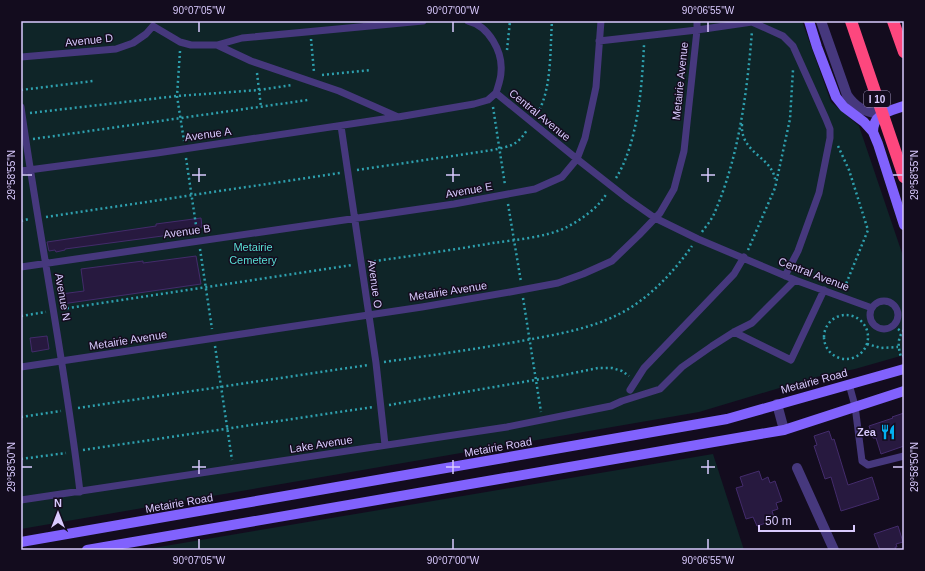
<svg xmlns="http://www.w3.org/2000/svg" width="925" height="571" viewBox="0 0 925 571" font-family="Helvetica,sans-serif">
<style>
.green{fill:#0f2528}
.building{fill:#27193f;stroke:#432b6b}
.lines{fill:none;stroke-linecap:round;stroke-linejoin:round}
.path{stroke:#2ea0ae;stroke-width:2.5;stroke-dasharray:2 3;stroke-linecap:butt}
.lane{stroke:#46387d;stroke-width:7}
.street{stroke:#46387d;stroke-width:10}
.secondary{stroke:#8162fd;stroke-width:10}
.highway{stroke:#fd477e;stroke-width:12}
.highway-bridge{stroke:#fd477e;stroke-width:12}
.ticks{fill:none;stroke:#d9cafe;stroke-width:1.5}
.labels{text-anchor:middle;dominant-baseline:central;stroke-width:3;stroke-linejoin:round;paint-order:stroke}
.shield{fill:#130c1e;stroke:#9e91bb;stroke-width:1}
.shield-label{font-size:10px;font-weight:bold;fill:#d9cafe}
.street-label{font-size:11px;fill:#d9cafe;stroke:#130c1e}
.park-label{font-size:11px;fill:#58ddd3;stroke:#130c1e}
.poi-label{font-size:11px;font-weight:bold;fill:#d9cafe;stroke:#130c1e;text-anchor:end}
.neatline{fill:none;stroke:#d9cafe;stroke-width:1.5}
.ticks-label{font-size:10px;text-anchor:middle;fill:#d9cafe}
</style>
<rect width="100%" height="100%" fill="#130c1e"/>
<path class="green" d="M21,21H802L831,102L859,126L904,259V355L855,369L816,377L699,412L21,529Z
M713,454L744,550H141Z"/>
<path class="building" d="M201,218L202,227L174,232L170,233V235L65,249V250L56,252L55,250L49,251L47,242L156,226V224Z
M196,256L201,284L62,304L61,294L84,291L81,269L143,261V263Z
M47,336L49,349L32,352L30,338Z
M904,413V446L881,454L876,438H873L869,426L893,418L892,417Z
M829,431L832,440L834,439L848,485L872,477L879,499L841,511L831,477L825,479L814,446L817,445L814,436Z
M759,471L762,480L768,477L770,483L775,481L782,501L776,503L778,509L772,511L775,520L757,526L753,517L746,519L736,488L743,486L740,477Z
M898,526L903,542L896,544L897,547H895L896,550H880L874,534Z"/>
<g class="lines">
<path class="path" d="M311,39L314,72
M507,50L510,21
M180,51L177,96L184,141
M257,73L261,107
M322,75L371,70
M21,90L93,81
M493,107L505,185
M30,113L177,96L259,90L292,85
M537,114C552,90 550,49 552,21
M742,124C740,153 771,156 775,179
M33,139L308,100
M838,146L849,170L868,230L844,289
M186,158L197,232
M357,170L493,150C510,146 517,146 527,130
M616,178C638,143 642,86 644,45
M508,204L521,282
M46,217L340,173
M21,221L29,219
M702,232C706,226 711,221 714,214C739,157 747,93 752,31
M200,249L212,329
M748,250L775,188L790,119L793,70
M369,262C410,256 452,250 493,243C515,240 546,237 565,228C581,220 598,208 607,193
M523,298L541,412
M62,309L352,265
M824 337a22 22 0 1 1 44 0a22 22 0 1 1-44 0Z
M21,316L46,312
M894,326L902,332
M904,330C897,338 898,347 901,357L904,356
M867,344L881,348L898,347
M215,346L232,460
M384,362C434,355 483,348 532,339C565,333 601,326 630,308C655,292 675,270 692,246
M389,405L564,375L598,368H612L622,371L629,376
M78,408L368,365
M21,417L61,411
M83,450L373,407
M21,459L66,453"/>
<path class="lane" d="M468,21C489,26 503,52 501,72C501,79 498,86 496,93
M153,26L180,42L191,45H217L251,61L339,91L398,117L474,104L488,100L496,93L577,159L628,199L655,218L698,239L795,280L872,308
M599,41L697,30L752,22L783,36L793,46L826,119L830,129V138L819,193L798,251L785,276
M217,45L242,38L423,21
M21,57L116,49L133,43L146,34L153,26
M21,107C39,236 65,363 80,492
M341,126L376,363L385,445
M21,171L157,153L397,117
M21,267L454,204L535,189L562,177L577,159L585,138L596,87L601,21
M870 315a14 14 0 1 1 28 0a14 14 0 1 1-28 0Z
M734,332L791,360L824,290
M21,367L422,307L510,292L558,283L583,274L612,261L639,235L660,213L674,189L684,151L697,30V21
M849,384L855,406L862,461L868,465L904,456
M630,390L644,368L734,274L744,257
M21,500L507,427L611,406L622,401L660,389L682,367L712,346L734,332L752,323L795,280"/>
<path class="street" d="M821,21L847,95C856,108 865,112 880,114
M777,404L784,430
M797,468L834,550"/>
<path class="secondary" d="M809,21L817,47L836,97L844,107L864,122L873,132L878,144L904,225
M873,132C873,113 890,111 904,106
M21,542L727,419L904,369
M87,550L784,430L904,391"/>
<path class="highway" d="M893,21L904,52"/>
<path class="highway-bridge" d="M851,21L904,177"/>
</g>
<path class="ticks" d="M199,22V32M453,22V32M708,22V32M199,168V182M453,168V182M708,168V182M22,175H32M192,175H206M446,175H460M701,175H715M893,175H903M199,460V474M453,460V474M708,460V474M22,467H32M192,467H206M446,467H460M701,467H715M893,467H903M199,539V549M453,539V549M708,539V549"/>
<defs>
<g id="restaurant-bare" transform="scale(1.2)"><path d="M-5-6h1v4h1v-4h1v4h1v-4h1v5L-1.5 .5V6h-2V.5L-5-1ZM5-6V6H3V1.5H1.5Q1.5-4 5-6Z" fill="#03b0f2" stroke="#130c1e" stroke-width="2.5" paint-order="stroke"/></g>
</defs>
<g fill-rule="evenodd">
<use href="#restaurant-bare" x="888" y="432"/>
</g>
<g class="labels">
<rect class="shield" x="864" y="91" width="26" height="16" rx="3"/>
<g class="shield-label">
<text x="877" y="99">I 10</text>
</g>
<g class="street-label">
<text transform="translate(89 40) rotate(-6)">Avenue D</text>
<text transform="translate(680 81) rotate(-84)">Metairie Avenue</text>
<text transform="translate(540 115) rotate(39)">Central Avenue</text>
<text transform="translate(208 134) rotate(-8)">Avenue A</text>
<text transform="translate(469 190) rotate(-10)">Avenue E</text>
<text transform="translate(187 231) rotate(-8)">Avenue B</text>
<text transform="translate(814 274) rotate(21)">Central Avenue</text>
<text transform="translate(375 284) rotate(82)">Avenue O</text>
<text transform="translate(448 291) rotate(-9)">Metairie Avenue</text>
<text transform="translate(63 297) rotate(80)">Avenue N</text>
<text transform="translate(128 340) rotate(-9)">Metairie Avenue</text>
<text transform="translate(814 381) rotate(-15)">Metairie Road</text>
<text transform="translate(321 444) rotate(-9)">Lake Avenue</text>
<text transform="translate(498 447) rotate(-10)">Metairie Road</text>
<text transform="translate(179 503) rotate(-10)">Metairie Road</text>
</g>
<g class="park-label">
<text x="253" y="247">Metairie<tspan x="253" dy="13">Cemetery</tspan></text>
</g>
<g class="poi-label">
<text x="876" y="432">Zea</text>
</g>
</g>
<rect width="925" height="571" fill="none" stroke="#130c1e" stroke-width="44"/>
<g transform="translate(58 513)" stroke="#130c1e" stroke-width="3" paint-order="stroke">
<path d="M0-3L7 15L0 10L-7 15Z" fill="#d9cafe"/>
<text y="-6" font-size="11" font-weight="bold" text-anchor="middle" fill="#d9cafe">N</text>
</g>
<path d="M759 525v6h95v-6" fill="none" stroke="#d9cafe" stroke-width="2"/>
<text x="765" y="525" font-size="12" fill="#d9cafe" stroke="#130c1e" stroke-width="3" paint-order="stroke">50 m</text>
<rect x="22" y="22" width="881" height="527" class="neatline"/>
<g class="ticks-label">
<text x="199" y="14">90°07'05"W</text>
<text x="453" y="14">90°07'00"W</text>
<text x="708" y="14">90°06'55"W</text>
<text transform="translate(11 175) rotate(-90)" y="4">29°58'55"N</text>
<text transform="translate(914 175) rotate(-90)" y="4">29°58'55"N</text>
<text transform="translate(11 467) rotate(-90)" y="4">29°58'50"N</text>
<text transform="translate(914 467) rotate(-90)" y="4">29°58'50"N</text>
<text x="199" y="564">90°07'05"W</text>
<text x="453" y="564">90°07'00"W</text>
<text x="708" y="564">90°06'55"W</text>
</g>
</svg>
